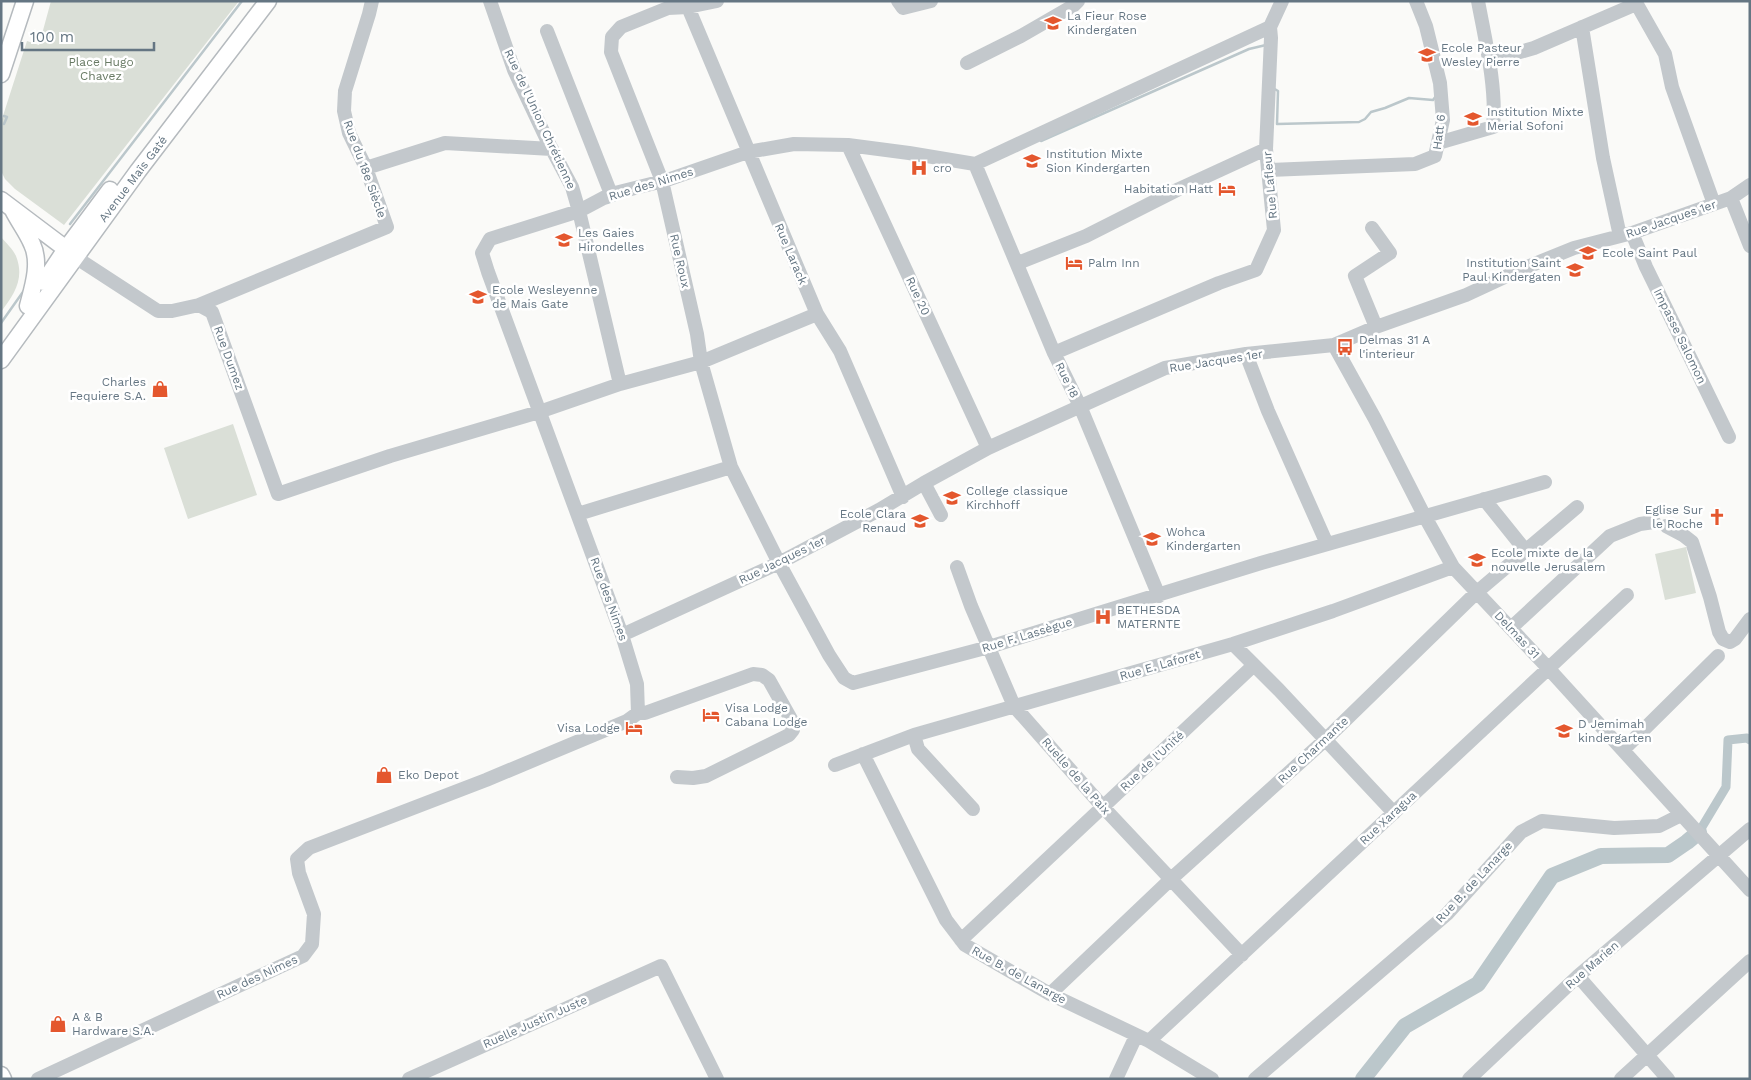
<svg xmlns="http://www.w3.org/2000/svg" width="1751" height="1080" viewBox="0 0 1751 1080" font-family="'Work Sans',sans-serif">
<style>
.green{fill:#dadfd7}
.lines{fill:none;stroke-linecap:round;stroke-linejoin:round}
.stream{stroke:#bbc7cb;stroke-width:2.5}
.canal{stroke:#bbc7cb;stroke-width:9}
.river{stroke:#bbc7cb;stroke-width:16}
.major-casing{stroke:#b5babe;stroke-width:19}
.minor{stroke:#c3c8cc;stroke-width:14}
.major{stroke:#fff;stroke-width:16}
.labels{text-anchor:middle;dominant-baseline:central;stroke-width:5;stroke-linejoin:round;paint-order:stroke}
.poi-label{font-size:12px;fill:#657683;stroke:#fff;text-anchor:start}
.park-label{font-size:12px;fill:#687a64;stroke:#fff}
.street-label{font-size:12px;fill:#657683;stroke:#fff}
</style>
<rect width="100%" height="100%" fill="#fafaf8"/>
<path class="green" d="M51,1H239L64,225L15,189L5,179L1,171V122L27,41L39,45Z
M1,237C6,243 13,249 16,256C25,279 14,294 1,312Z
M233,424L257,495L188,519L164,448Z
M1686,547L1696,593L1665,600L1655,554Z"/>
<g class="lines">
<path class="stream" d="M1273,88L1278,91L1277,124L1359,122L1365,119L1371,112L1385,108L1409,98L1433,100L1436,96
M4,116L7,117L4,124
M1041,141L1249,49L1266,45
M607,203L621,198
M70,224L242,1
M1,323L25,289"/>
<path class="canal" d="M1699,832L1726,787L1728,740L1747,738L1750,740"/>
<path class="river" d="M1363,1079L1405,1026L1478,984L1552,876L1601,856L1668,855L1687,842L1699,832"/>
<g class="major-casing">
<path id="major" d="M1,74L25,1
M1,200L74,255
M13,210C19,222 27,232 32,244C41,263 33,287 28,306
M44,282L66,249L110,190
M1,360L138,171L268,1
M1,1075L3,1079"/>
</g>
<path class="minor" d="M490,1L514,70L548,142L572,187L579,211L620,384
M717,1L688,7L668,8L621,27L612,37L611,52L662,181L697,334L701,362L731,467L779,563L829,655L844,678L853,683L989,647L1261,563L1545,482
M898,1L903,8L931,1
M1635,1L1665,54L1672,87L1714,204
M688,7L817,314L840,351L903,497
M1582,27L1603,158L1620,236
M547,31L611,194
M1489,61L1534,48L1636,4
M967,63L1021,36L1073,6L1078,1
M1438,143L1493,127C1497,88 1485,39 1478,1
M848,145L988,448
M975,164L1054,353L1080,406L1159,596
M975,164L1270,27
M366,168L445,143L552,149
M1268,170L1415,164L1435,156L1443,120L1440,83L1426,26L1416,1
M1731,198L1750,246
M1372,228L1390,253L1355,276L1376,327
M1632,233L1646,267L1729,437
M75,257L158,311H172L199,305L212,312L278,494L390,456L539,412L620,384L701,362L817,314
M1018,263L1086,236L1179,189L1266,149
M199,305L387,227L366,168L349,133L344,111L345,91L369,14L372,1
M1334,345L1375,419L1424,515L1453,567L1549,669L1750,890
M1054,353L1219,283L1256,270L1274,230L1266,149L1271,38L1270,27L1282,1
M1246,354L1268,411L1327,544
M924,483L941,515
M1484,499L1525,550
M578,514L731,467
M1666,526L1683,535L1692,542L1710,597L1719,632L1723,639L1730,642L1735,639L1750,619
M957,567L971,606L1014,706L1103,807L1242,955
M1511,628L1610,536L1640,524L1654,522
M622,635L779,563L879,510L924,483L988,448L1165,368L1246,354L1334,345L1376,327L1466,295L1522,269L1574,248L1632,233L1731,198L1750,185
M1233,644L1279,690L1394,813
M638,713H645L753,674L762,675L769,680L792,721L793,730L789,735L706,776L693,778L677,777
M914,735L918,749L973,809
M1623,750L1718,656
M863,754L946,920L965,945L1050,994L1149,1041L1212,1079
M835,765L914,735L1233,644L1333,611L1453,567
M961,940L1254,665
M1578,976L1668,1079
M1050,994L1171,879L1325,740L1477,592L1577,507
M1149,1041L1627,595
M38,1079L303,956L312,944L314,914L299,873L297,859L309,848L486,780L627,721L638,713L637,684L622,635L488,272L482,253L490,239L579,211L611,194L667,180L748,152L794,144L848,145L909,153L975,164
M409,1079L661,966L717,1079
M1116,1079L1136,1036
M1255,1079L1447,914L1521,832L1542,821L1614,828L1659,826L1681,815
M1469,1079L1578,976L1750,829
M1621,1079L1750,961"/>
<use href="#major" class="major"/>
</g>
<defs>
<g id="school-bare" transform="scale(1.35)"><path d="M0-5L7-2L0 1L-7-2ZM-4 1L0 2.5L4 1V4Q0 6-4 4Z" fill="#e4572e" stroke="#fff" stroke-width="2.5" paint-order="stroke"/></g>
<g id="hospital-bare" transform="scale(1.35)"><path d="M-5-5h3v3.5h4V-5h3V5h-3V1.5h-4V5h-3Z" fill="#e4572e" stroke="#fff" stroke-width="2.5" paint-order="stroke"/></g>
<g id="hotel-bare" transform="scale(1.35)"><path d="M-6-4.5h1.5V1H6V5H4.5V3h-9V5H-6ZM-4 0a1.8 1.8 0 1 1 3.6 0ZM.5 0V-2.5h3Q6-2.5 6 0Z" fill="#e4572e" stroke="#fff" stroke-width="2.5" paint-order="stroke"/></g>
<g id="bus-bare" transform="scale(1.35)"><path d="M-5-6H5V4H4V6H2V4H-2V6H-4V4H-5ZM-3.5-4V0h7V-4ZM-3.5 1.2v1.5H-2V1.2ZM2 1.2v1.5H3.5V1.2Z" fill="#e4572e" stroke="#fff" stroke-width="2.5" paint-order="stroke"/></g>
<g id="shop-bare" transform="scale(1.35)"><path d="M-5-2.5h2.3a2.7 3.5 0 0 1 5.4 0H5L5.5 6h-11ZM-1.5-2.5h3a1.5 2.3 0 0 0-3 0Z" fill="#e4572e" stroke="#fff" stroke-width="2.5" paint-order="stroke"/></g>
<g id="church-bare" transform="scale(1.35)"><path d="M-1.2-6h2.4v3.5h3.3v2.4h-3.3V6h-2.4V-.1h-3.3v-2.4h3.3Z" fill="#e4572e" stroke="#fff" stroke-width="2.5" paint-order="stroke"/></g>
</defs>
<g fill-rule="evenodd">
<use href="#school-bare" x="1053" y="23"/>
<use href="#school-bare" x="1427" y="55"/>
<use href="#school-bare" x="1473" y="119"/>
<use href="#school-bare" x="1032" y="161"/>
<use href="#hospital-bare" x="919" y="168"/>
<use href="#hotel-bare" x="1227" y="189"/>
<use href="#school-bare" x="564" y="240"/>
<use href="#school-bare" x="1588" y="253"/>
<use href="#hotel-bare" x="1074" y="263"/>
<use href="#school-bare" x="1575" y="270"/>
<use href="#school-bare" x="478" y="297"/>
<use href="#bus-bare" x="1345" y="347"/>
<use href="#shop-bare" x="160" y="389"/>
<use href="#school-bare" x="952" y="498"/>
<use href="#church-bare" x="1717" y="517"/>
<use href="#school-bare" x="920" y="521"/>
<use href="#school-bare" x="1152" y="539"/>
<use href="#school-bare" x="1477" y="560"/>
<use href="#hospital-bare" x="1103" y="617"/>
<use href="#hotel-bare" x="711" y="715"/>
<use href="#hotel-bare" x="634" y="728"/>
<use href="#school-bare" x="1564" y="731"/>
<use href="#shop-bare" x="384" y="775"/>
<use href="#shop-bare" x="58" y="1024"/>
</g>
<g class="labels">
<g class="poi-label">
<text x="1067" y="16">La Fieur Rose<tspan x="1067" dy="14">Kindergaten</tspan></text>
<text x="1441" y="48">Ecole Pasteur<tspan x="1441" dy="14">Wesley Pierre</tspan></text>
<text x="1487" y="112">Institution Mixte<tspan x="1487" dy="14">Merial Sofoni</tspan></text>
<text x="1046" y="154">Institution Mixte<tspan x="1046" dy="14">Sion Kindergarten</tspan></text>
<text x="933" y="168">cro</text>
<text x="1213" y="189" text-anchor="end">Habitation Hatt</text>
<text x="578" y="233">Les Gaies<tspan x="578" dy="14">Hirondelles</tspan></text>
<text x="1602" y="253">Ecole Saint Paul</text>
<text x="1088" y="263">Palm Inn</text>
<text x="1561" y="263" text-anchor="end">Institution Saint<tspan x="1561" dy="14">Paul Kindergaten</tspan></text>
<text x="492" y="290">Ecole Wesleyenne<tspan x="492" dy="14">de Mais Gate</tspan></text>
<text x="1359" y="340">Delmas 31 A<tspan x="1359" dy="14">l'interieur</tspan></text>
<text x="146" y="382" text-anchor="end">Charles<tspan x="146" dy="14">Fequiere S.A.</tspan></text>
<text x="966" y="491">College classique<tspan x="966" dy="14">Kirchhoff</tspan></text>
<text x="1703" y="510" text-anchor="end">Eglise Sur<tspan x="1703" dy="14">le Roche</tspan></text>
<text x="906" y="514" text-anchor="end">Ecole Clara<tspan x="906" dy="14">Renaud</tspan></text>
<text x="1166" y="532">Wohca<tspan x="1166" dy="14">Kindergarten</tspan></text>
<text x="1491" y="553">Ecole mixte de la<tspan x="1491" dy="14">nouvelle Jerusalem</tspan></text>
<text x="1117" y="610">BETHESDA<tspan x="1117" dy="14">MATERNTE</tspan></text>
<text x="725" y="708">Visa Lodge<tspan x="725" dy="14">Cabana Lodge</tspan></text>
<text x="1578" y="724">D Jemimah<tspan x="1578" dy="14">kindergarten</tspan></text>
<text x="620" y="728" text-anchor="end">Visa Lodge</text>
<text x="398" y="775">Eko Depot</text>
<text x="72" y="1017">A &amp; B<tspan x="72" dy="14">Hardware S.A.</tspan></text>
</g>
<g class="park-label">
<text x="101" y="62">Place Hugo<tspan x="101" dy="14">Chavez</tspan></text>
</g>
<g class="street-label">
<text transform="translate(540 119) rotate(65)">Rue de l'Union Chrétienne</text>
<text transform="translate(1439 132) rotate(-83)">Hatt 6</text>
<text transform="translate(365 169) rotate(70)">Rue du 18e Siècle</text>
<text transform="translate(133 179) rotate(-53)">Avenue Maïs Gaté</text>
<text transform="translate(651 184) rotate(-17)">Rue des Nimes</text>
<text transform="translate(1270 185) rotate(-95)">Rue Lafleur</text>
<text transform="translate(1671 219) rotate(-19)">Rue Jacques 1er</text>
<text transform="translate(791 254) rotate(67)">Rue Larack</text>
<text transform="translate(680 261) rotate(77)">Rue Roux</text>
<text transform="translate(918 296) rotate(65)">Rue 20</text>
<text transform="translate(1680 336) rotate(64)">Impasse Salomon</text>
<text transform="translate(229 358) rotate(70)">Rue Dumez</text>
<text transform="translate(1216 361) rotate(-9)">Rue Jacques 1er</text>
<text transform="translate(1067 380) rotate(64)">Rue 18</text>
<text transform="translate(782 560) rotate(-26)">Rue Jacques 1er</text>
<text transform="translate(609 599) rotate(70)">Rue des Nimes</text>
<text transform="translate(1027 635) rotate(-17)">Rue F. Lassègue</text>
<text transform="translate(1517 635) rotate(47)">Delmas 31</text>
<text transform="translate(1160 665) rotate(-16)">Rue E. Laforet</text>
<text transform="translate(1313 750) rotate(-43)">Rue Charmante</text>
<text transform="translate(1152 761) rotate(-43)">Rue de l'Unité</text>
<text transform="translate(1076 776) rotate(49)">Ruelle de la Paix</text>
<text transform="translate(1388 818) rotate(-43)">Rue Xaragua</text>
<text transform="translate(1474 882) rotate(-47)">Rue B. de Lanarge</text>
<text transform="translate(1592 965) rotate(-41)">Rue Marien</text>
<text transform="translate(1019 975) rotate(29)">Rue B. de Lanarge</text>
<text transform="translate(257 977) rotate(-25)">Rue des Nimes</text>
<text transform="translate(535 1022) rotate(-24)">Ruelle Justin Juste</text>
</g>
</g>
<rect width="1751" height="1080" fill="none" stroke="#657683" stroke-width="5"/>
<path d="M22 42v8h132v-8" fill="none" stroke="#657683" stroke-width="2.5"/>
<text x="30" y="42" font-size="15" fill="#657683" stroke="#ffffff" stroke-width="4" paint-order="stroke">100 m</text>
</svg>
